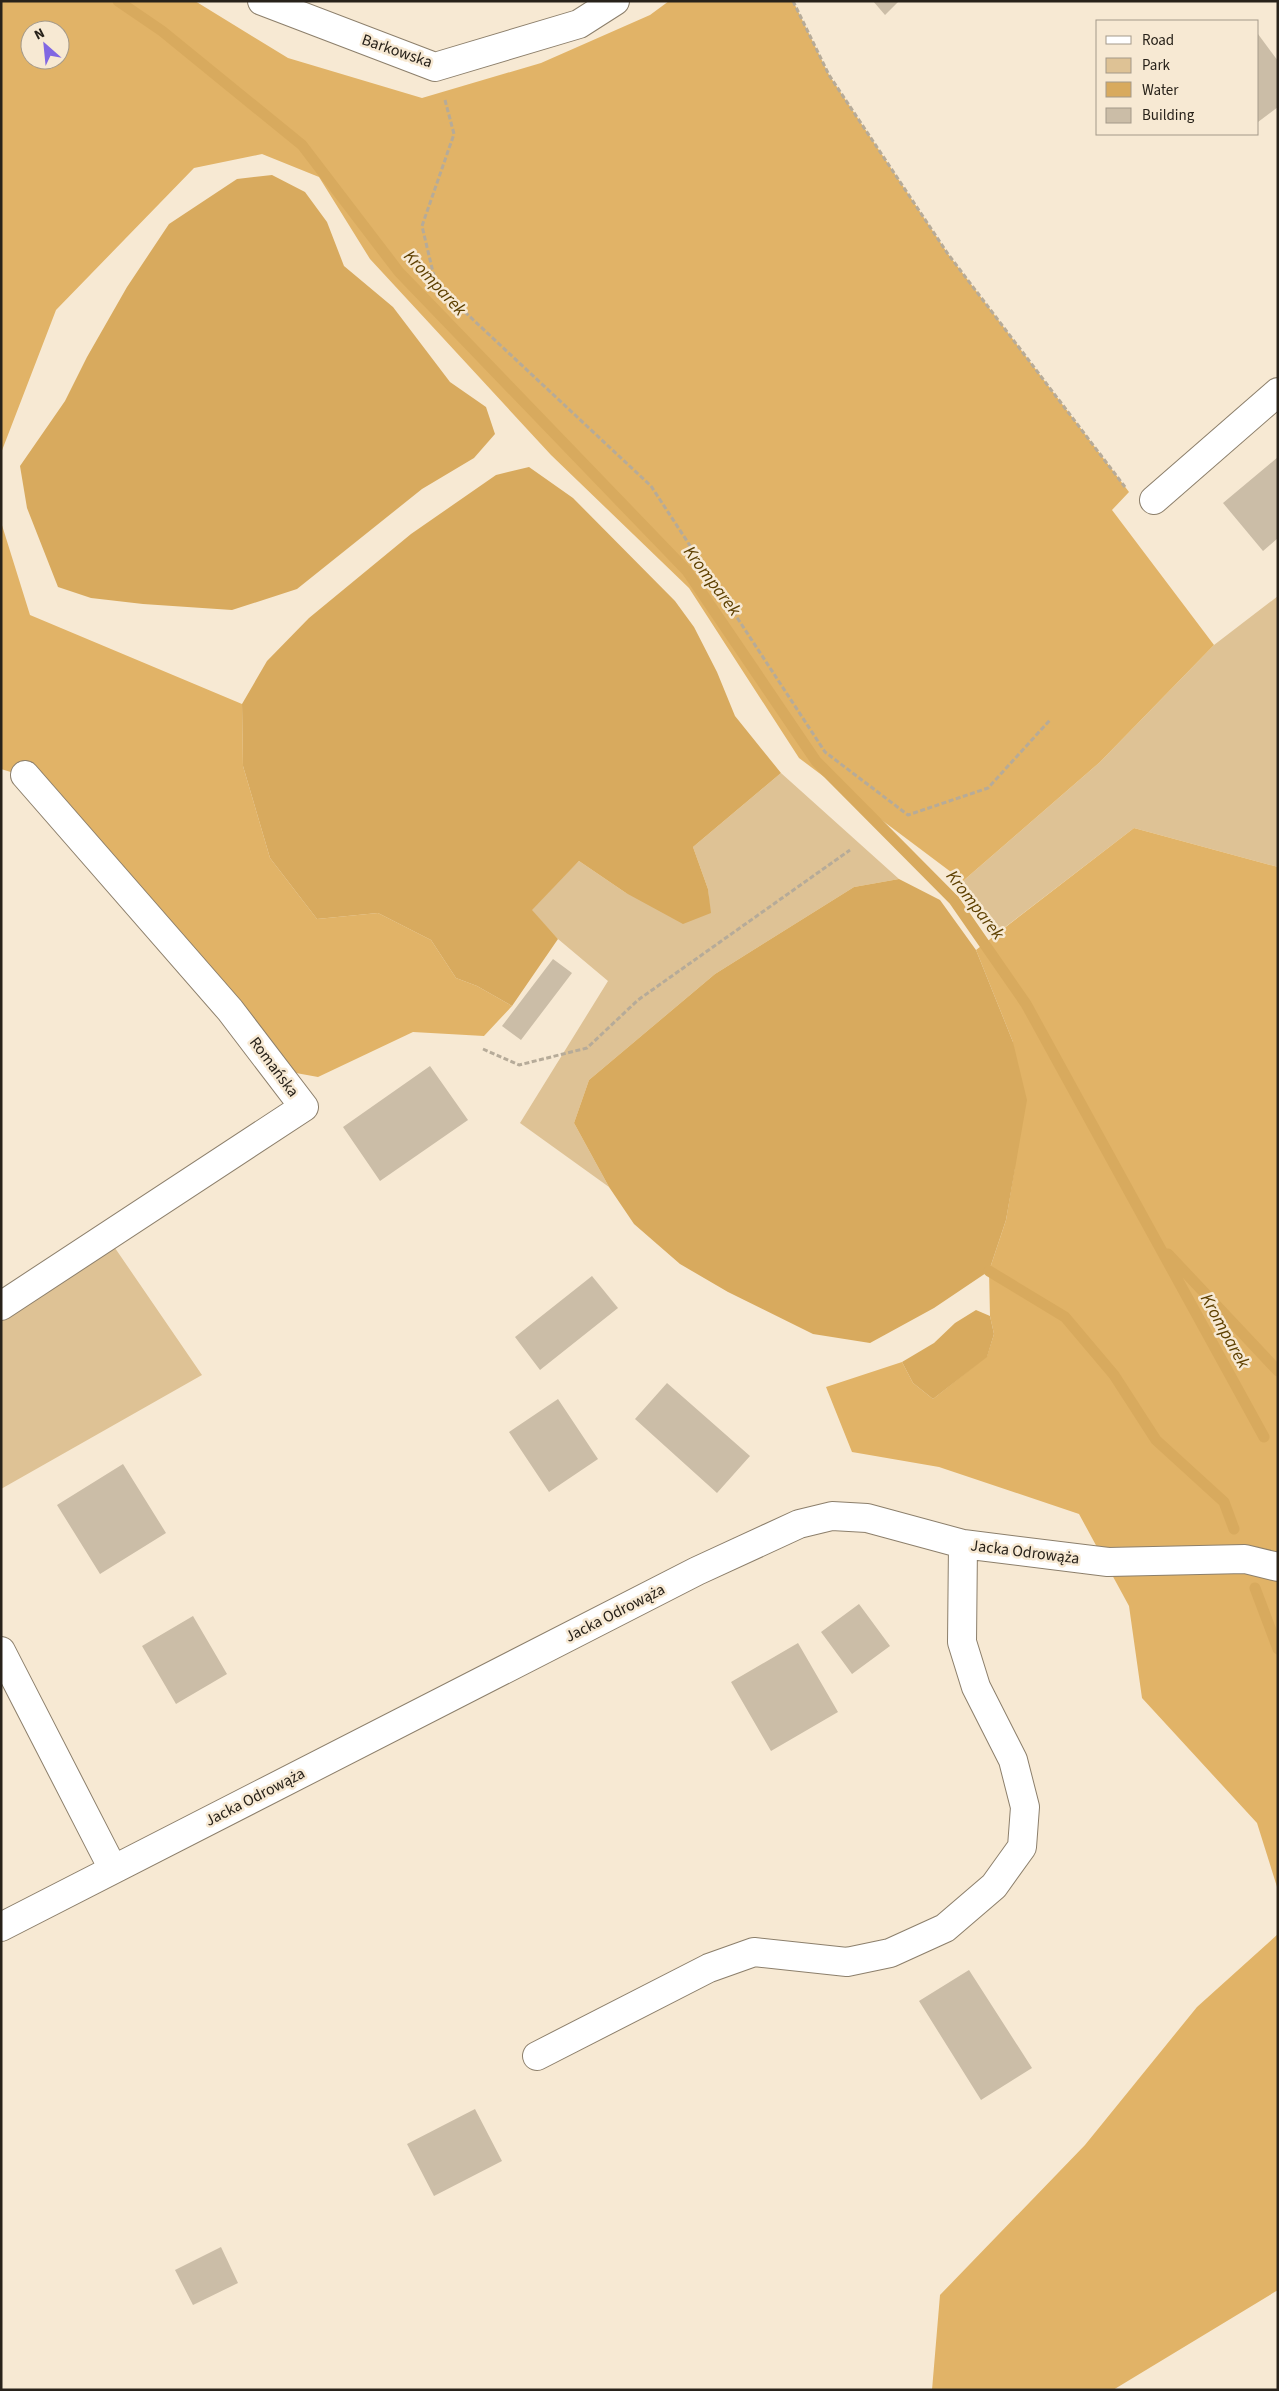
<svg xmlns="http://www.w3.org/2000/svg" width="1279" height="2391" viewBox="0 0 1279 2391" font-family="'Source Sans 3',sans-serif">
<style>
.green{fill:#dec295}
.forest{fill:#e1b367;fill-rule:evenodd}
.water{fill:#d8aa5e}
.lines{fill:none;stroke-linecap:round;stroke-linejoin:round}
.stream{stroke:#d8aa5e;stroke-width:11}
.building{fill:#cbbda7}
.minor-casing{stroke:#8c7f6b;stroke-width:30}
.path{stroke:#b6ab99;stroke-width:3;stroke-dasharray:5 2.5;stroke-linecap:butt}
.minor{stroke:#fff;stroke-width:28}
.labels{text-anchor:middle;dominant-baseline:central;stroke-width:5;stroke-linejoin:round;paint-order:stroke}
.street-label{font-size:16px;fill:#28221a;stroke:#f7e9d3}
.water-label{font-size:18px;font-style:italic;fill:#5e4000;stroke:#f7e9d3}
</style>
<rect width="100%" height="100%" fill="#f7e9d3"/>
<path class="green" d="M1278,596V867L1134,828L1000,931L963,881L1100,762L1214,645Z
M781,773L899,879L854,887L715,974L589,1080L574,1123L609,1187L520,1123L608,981L558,939L531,910L579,861L626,893L710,913L708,889L693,847Z
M115,1248L202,1375L1,1489V1321Z"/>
<path class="forest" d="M1,1H195L288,58L422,98L541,63L650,15L669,1H793L829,75L948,254L1129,492L1112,510L1214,645L1100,762L963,881L799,758L689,588L551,455L370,259L319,177L262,154L194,168L56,310L1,453ZM30,30H60V60H30Z
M1,522L30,615L242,704L243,766L270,858L317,919L378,913L431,940L456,978L477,986L512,1006L484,1036L413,1032L318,1077L296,1073L53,785L1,769Z
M1134,828L1278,867V1890L1257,1823L1142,1698L1129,1606L1079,1514L939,1467L852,1452L826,1387L902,1362L913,1383L933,1399L987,1356L994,1334L990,1316L989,1271L1006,1220L1015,1166L1013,1042L976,950Z
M1278,1934V2290L1113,2390H932L940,2295L1085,2145L1197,2007Z"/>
<path class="water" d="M272,175L305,192L327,222L344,266L393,307L450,382L486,407L495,434L474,458L422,489L297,589L232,610L143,604L91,598L58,587L27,508L20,466L65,401L87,357L127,287L169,224L237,179Z
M529,467L573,498L675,601L694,627L717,672L735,716L781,773L693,847L708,889L711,913L683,924L626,893L579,861L532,910L558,939L512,1006L477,986L456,978L431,940L378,913L317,919L270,858L243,766L242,704L267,661L309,618L411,534L496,475Z
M899,879L940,900L976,950L1013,1042L1027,1100L1006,1220L989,1271L934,1308L870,1343L813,1334L728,1292L680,1264L634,1224L609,1187L574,1123L589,1080L715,974L854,887Z
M976,1310L990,1316L994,1334L987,1357L933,1399L913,1383L902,1362L934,1343L955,1323Z"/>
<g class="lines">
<path class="stream" d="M118,1L162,31L302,145L399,272L687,571L816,761L954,900L1026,1004L1264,1437
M1168,1254L1278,1371
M989,1271L1065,1317L1114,1375L1156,1440L1224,1502L1234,1529
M1255,1588L1278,1649"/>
</g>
<path class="building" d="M873,1H899L885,15Z
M1258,34L1278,61V107L1258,122Z
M1278,457V538L1263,551L1223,503Z
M553,959L572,973L521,1040L502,1026Z
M430,1066L468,1120L380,1181L343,1127Z
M592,1276L618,1308L540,1370L515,1337Z
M667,1383L750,1456L717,1493L635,1419Z
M558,1399L598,1459L549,1492L509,1432Z
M123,1464L166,1533L100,1574L57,1505Z
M859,1604L890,1646L852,1674L821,1632Z
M193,1616L227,1674L176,1704L142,1646Z
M798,1643L838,1712L771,1751L731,1682Z
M969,1970L1032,2068L981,2100L919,2001Z
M475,2109L502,2161L434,2196L407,2144Z
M221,2247L238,2283L193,2305L175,2270Z"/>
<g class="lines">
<g class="minor-casing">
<path id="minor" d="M262,1L435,67L579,24L615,1
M1154,500L1278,392
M1,1306L304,1107L230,1010L25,775
M1,1651L113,1869
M1,1927L697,1571L799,1524L832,1516L867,1518L963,1544L1108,1562L1245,1559L1278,1567
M537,2056L709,1968L754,1952L847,1962L890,1953L945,1928L994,1886L1022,1847L1025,1807L1013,1760L976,1687L962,1642L963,1544"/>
</g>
<path class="path" d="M793,1L829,75L948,254L1125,487
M445,100L454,134L422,226L436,285L651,486L825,752L908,815L988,788L1050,720
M483,1049L519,1065L587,1048L638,1000L850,850"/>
<use href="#minor" class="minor"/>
</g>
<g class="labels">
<g class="street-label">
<text transform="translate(397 51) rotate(19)">Barkowska</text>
<text transform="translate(274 1067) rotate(53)">Romańska</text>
<text transform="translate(1025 1552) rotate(7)">Jacka Odrowąża</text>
<text transform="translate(615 1613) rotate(-27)">Jacka Odrowąża</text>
<text transform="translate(255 1797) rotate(-27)">Jacka Odrowąża</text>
</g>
<g class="water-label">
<text transform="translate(435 283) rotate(47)">Kromparek</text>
<text transform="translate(712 581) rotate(53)">Kromparek</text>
<text transform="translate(975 905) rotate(52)">Kromparek</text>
<text transform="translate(1225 1331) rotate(61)">Kromparek</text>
</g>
</g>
<rect width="1279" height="2391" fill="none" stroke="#28221a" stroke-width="5"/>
<rect x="1096" y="20" width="162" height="115" fill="#f7e9d3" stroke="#a49989"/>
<rect x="1106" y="36" width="25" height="8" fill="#ffffff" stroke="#a49989"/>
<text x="1142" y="45" font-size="15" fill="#28221a">Road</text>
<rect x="1106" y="58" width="25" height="15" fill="#dec295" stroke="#a49989"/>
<text x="1142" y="70" font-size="15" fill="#28221a">Park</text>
<rect x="1106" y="82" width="25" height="15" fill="#d8aa5e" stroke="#a49989"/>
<text x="1142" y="95" font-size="15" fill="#28221a">Water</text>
<rect x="1106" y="108" width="25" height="15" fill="#cbbda7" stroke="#a49989"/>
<text x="1142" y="120" font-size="15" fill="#28221a">Building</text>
<g transform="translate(45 45) rotate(333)"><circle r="24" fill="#f7e9d3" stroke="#a49989"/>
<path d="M0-4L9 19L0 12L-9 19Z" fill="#8167e2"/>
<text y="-8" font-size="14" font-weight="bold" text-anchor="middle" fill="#28221a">N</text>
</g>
</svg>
